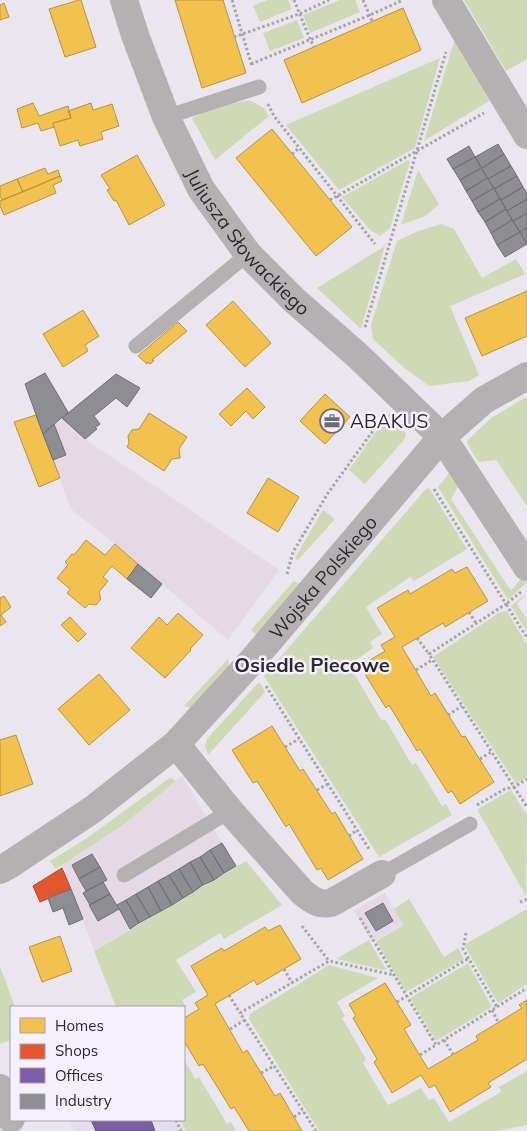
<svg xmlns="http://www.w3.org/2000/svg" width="527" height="1131" viewBox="0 0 527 1131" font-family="Mulish,sans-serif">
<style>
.built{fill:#e4dded}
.industrial{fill:#e4d9e5}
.green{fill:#cfd9b6}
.homes{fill:#f2c14e;stroke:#b79445}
.shops{fill:#e4572e;stroke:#ad4a2f}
.offices{fill:#7b5ea7;stroke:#634e83}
.industry{fill:#8d8d92;stroke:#706f75}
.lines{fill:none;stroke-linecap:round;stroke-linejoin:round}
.path{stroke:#a8a5a8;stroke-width:3;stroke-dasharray:2.5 2.5;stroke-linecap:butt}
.lane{stroke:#b4b1b2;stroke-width:15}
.street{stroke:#b4b1b2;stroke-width:28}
.labels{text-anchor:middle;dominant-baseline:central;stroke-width:5;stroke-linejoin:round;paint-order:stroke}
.street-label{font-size:19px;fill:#2c2a30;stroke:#f5f0fd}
.poi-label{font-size:19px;fill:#2c2a30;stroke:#f5f0fd;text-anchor:start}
.neighbourhood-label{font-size:20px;font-weight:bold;fill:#2c2a30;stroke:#f5f0fd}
</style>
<rect width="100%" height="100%" fill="#e9e6ee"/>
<path class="built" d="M69,1120H181L186,1131H73Z"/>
<path class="industrial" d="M62,418L85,439L279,570L228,640L115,544L71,509L43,434Z
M182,776L236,866L94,950L62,865L124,824Z
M385,893L404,925L372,942L354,910Z"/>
<path class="green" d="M267,0H288L292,9L260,22L253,6Z
M340,0H355L360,12L310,33L303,15Z
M464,0H527V59L506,71Z
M297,20L304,38L270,51L263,33Z
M458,28L497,96L424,141Z
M440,58L415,148L339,190L286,125Z
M249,100L264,108L269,116L215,160L192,118C210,108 230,104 249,100Z
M408,160L410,162L390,228L380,236L370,230L342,197Z
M418,170L439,204L427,215L401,225Z
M441,224L454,229L482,278L516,259L525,274L450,306L479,375L469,381L429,386L403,367L373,339L371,325L397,241L416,232Z
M385,246L364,318L361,329L317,288Z
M527,397V506L496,460L479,462L475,457L467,443L468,440L491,418Z
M389,413C396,420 403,425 406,435L404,440L365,484L349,470Z
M452,470L461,482L451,499L511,591L522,577L526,583L508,600L438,487Z
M429,488L467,549L414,581L410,577L366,607L382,634L370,642L373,648L349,665L382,721L385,719L412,765L416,763L442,806L446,804L452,815L379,857L264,676L426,489Z
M323,510L335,519L298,560L295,558Z
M294,581L301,585L257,635L251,630Z
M527,593L517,604L527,620V632L511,606Z
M507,611L527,645V777L516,784L433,657L500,612Z
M228,659L229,667L192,708L184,706Z
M258,683L261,684L265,692L208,755L205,746L207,739Z
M171,778L176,781L124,824L56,869L50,861L87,838L168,779Z
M511,790L527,815L526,896L478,811V809Z
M246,861L282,905L224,939L220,933L176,960L196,992L182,1000L186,1007L184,1009V1007H116L94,951Z
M409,899L444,957L458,948L464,959L406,992L376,941L404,925L394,909Z
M527,909V984L498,1003L464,945Z
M369,940L386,969L384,970L336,959Z
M468,963L492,1007L436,1041L410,998Z
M329,965L378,978L337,1002L345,1016L342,1018L366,1059L363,1063L388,1105L421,1088L429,1100L434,1098L449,1122L501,1092L499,1087L527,1071V1125L496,1131H319L249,1019L250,1014Z
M0,966L15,1007H11V1040L0,1044Z
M184,1059L195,1079L199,1077L227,1124L231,1122L236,1131H186L181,1120H184Z"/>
<path class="homes" d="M79,0H81L96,47L65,57L49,9Z
M175,0H223L246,73L202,88Z
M4,3L9,17L0,20V5Z
M403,8L421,50L302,103L284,60Z
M33,103L39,116L68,106L71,118L53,123L54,127L41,131L38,123L22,128L17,109Z
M91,103L93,110L112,104L119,126L101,132L103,139L80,146L78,140L60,146L53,123L71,118L68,111Z
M272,129L352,227L316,256L236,158Z
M137,155L165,205L129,225L116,200L114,201L107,190L110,189L101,175Z
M45,168L48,174L58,170L60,176L23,192L17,179Z
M60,176L62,181L53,185L56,193L4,215L0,206V201Z
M17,179L23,192L2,200L0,196V186Z
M527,291V336L482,356L465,318Z
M233,301L271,343L245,367L206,325Z
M83,310L99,336L85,345L88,351L63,367L43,334Z
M178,322L187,331L152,360L154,361L150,364L148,362L147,364L138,356Z
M247,388L265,407L253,419L246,411L231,426L219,414Z
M325,394L350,417L325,444L300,421Z
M149,413L187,437L179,449L180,458L172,459L164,471L127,447L129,443L128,436L132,430L139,429Z
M36,415L60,478L39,487L14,422Z
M268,478L299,497L278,532L247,513Z
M86,540L105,555L115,544L138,564L127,579L112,566L103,577L108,581L99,592L101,599L96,605L89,604L85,608L67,593L70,589L57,578L68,565L65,562L72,554L74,555Z
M467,567L488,601L445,627L443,623L402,647L431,696L435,693L462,737L465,736L494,782L460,804L452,791L448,793L420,749L417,751L389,705L386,708L360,666L385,651L381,645L395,637L377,608L408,590L410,594L452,569L455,573Z
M4,596L11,607L1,615L6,622L0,626V598Z
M178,613L203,635L190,649L191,650L165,678L131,648L159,617L167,625Z
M70,617L86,634L78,642L61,625Z
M99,674L130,710L89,745L58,709Z
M272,726L300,771L303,769L332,814L335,812L363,859L328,880L321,868L317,870L289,824L286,827L257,781L253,783L232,750Z
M16,735L33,784L0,796V740Z
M280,925L301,959L257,985L254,980L215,1004L243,1053L247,1050L275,1096L280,1093L302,1131H249L234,1107L231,1109L203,1064L199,1066L184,1041V1018L199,1009L195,1003L208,995L191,966L222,948L224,951L265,927L268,931Z
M60,936L72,971L42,982L29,947Z
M385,983L411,1025L404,1029L428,1069L478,1040L476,1036L522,1008L519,1005L527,1000V1059L488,1083L491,1087L450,1112L435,1085L429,1088L421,1075L392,1093L374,1062L377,1059L353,1018L356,1016L349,1004Z"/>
<path class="shops" d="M62,868L71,889L40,902L33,886Z"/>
<path class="offices" d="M91,1120H151L155,1131H96Z"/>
<path class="industry" d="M498,144L504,154L482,168L475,157Z
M469,146L475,157L453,169L447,159Z
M504,154L511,166L488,179L482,168Z
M475,157L481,168L460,180L453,169Z
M511,166L517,176L494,189L488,179Z
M481,168L487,178L466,191L460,180Z
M517,176L523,187L501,200L494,189Z
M487,178L494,188L472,201L466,191Z
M523,187L527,193V199L507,211L501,200Z
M494,188L500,199L478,212L472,201Z
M500,199L506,209L485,222L478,212Z
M527,199V213L513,221L507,211Z
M506,209L512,220L491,233L485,222Z
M527,213V227L520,232L513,221Z
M512,220L520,232L497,245L491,233Z
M527,227V242L526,243L520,232Z
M520,232L527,244L505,257L497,245Z
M45,373L68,412L43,434L25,384Z
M116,374L140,388L127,407L116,398L94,416L100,424L95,428L97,429L85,439L62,418Z
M54,424L66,455L53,460L43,434Z
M138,564L162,584L151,598L127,579Z
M222,843L236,866L224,873L210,850Z
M210,850L224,873L214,880L200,857Z
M92,854L100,867L79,879L72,865Z
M200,857L214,880L203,885L190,862Z
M190,862L203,885L193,892L179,869Z
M100,867L107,880L86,891L79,879Z
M179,869L193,892L183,898L169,875Z
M169,875L183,898L172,905L158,881Z
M158,881L172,905L161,911L148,887Z
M103,882L110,894L90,905L83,893Z
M148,887L161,911L150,917L136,894Z
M71,889L83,919L69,925L63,908L53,912L48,898Z
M110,894L119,909L98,921L89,905Z
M136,894L150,917L139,923L126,900Z
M126,900L139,923L130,929L117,905Z
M383,903L393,921L376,931L365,913Z"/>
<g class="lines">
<path class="path" d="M232,0L252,66
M294,0L310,39L314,47
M363,0L372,21
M234,37L299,14L329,0
M251,64L370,15L403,0
M268,104L274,116L375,244
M292,154L299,148
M330,200L484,113
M365,327L446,52
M434,489L506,604L429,654L527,807
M287,574L293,552L328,493L383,417
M521,592L506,604L527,638
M469,612L476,623
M417,638L429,654
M416,670L432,660
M266,686L369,849
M448,715L462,706
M285,747L299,739
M480,759L491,752
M317,790L328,784
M477,805L505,789L514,787L527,779
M349,836L357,830
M520,902L527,899
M360,918L436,1045L527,988
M302,926L329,961
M466,933L463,949L497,1007
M284,969L292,983
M229,995L240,1013
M397,1002L469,958
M492,1010L498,1022
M230,1029L245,1020
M444,1040L453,1054
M420,1055L436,1045
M261,1073L274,1066
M294,1117L303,1111
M176,1120L181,1131
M316,1131L240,1013L329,961L394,975"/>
<path class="lane" d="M166,117L259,87
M136,346L248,254
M382,874L470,824
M124,875L230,811"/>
<g class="street">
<path id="s1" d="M124,0L135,35L166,117L201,189L248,254L294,300L357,355L442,437L527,567"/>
<path d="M446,0L527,135"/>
<path d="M176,744L230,811L302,892C312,900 318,905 331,903L382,874"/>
<path id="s2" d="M0,870L9,865L92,810L176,744L251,662L442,437L484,400L527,376"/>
<path d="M0,1088L11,1119"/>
</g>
</g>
<defs>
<g id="office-ring" transform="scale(1.25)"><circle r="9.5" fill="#f5f0fd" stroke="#6e6c72" stroke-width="1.5"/><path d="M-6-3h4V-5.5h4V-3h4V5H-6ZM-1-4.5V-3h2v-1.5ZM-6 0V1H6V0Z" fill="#6e6c72"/></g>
</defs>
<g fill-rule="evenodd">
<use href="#office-ring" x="332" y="421"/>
</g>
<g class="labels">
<g class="street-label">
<text stroke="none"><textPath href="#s1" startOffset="275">Juliusza Słowackiego</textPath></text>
<text stroke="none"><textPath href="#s2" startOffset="439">Wojska Polskiego</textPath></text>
</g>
<g class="poi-label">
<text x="350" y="421">ABAKUS</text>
</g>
<g class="neighbourhood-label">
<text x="312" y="664">Osiedle Piecowe</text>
</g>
</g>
<rect x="10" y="1006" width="175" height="115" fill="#f5f0fd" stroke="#a5a1ab"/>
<rect x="20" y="1018" width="25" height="15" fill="#f2c14e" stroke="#a5a1ab"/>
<text x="55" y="1031" font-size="15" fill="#2c2a30">Homes</text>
<rect x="20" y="1044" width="25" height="15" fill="#e4572e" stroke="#a5a1ab"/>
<text x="55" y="1056" font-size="15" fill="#2c2a30">Shops</text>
<rect x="20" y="1068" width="25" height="15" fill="#7b5ea7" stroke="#a5a1ab"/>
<text x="55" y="1081" font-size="15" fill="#2c2a30">Offices</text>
<rect x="20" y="1094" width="25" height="15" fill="#8d8d92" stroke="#a5a1ab"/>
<text x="55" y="1106" font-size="15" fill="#2c2a30">Industry</text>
</svg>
